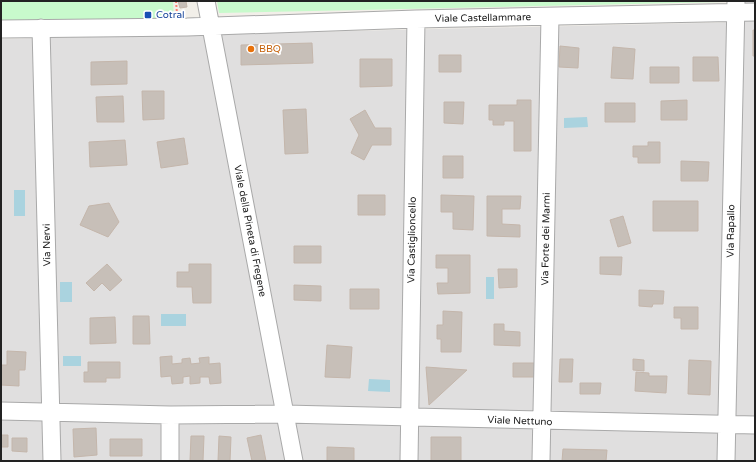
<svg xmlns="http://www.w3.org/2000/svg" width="756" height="462" viewBox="0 0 756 462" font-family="'Varela Round',sans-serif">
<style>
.residential{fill:#e0dfdf}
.park{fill:#c8facc}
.water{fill:#aad3df}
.building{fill:#c7bfb8;stroke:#c4b6ab}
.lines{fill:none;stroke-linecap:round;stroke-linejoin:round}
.minor-casing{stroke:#a9a9a9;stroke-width:19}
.path{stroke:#fa8072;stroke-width:2;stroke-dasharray:2 2;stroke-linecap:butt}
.minor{stroke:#fff;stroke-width:17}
.transit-dot{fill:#1a4fb4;stroke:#fff;stroke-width:1.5}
.food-dot{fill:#e8710a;stroke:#fff;stroke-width:1.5}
.labels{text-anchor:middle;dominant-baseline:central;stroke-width:3.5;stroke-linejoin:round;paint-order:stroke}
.transit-label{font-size:10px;fill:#164399;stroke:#fff;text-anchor:start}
.street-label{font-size:10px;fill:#222;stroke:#fff}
.food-label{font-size:10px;fill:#c56008;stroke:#fff;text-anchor:start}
</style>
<rect width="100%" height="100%" fill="#f2efe9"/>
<path class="residential" d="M745,1H755V461H1V39L744,22Z"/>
<path class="park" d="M1,1H173L174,18L1,24Z
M217,1H724V2L219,13Z"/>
<path class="water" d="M587,117L588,127L564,128V118Z
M14,190H25V216H14Z
M486,277H494V299H486Z
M60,282H72V302H60Z
M161,314H186V326H161Z
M63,356H81V366H63Z
M369,379L390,380V392L368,391Z"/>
<path class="building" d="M178,1H186L187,7L180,8Z
M753,30H755V56H753Z
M312,43L313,63L241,65V45Z
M560,46L579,48L578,68L559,67Z
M613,47L635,49L633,79L611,78Z
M439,55H461V72H439Z
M693,57H718L719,81H693Z
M360,59H392V86L360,87Z
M127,61V84L91,85V62Z
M650,67H679V83H650Z
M142,91H164V119L143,120Z
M123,96L124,122H97L96,97Z
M517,100H531V151H514V121H504V125H493V120H489V105H517Z
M687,100V120H661V101Z
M444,102H464L463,124L444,123Z
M605,103H635V122H605Z
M306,109L308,153L285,154L283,110Z
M365,110L375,128H391V145H372L364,160L351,153L359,135L350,119Z
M184,138L188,164L161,168L157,142Z
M125,140L127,165L90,167L89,142Z
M648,142H660V163H638V157H633V146H648Z
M443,156H463V178H443Z
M681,161L709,162L708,181H681Z
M358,195H385V215H358Z
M441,195L474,196L473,230L453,229V212H441Z
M487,196H521L520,209H502V224L520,225V237L487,236Z
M653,201H698V231H653Z
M109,203L119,222L108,237L80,225L89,206Z
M623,216L631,243L618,247L610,220Z
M294,246H321V263H294Z
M436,255H470V293L438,294L437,283H448V268H436Z
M600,257H622L621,275L600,274Z
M107,264L122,280L110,291L102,283L94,291L86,283Z
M189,264H211V303H193L192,287H177V272H189Z
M498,269H517V287L499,288Z
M294,285L321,286V301L294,300Z
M350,289H379V309H350Z
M639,290L664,291L663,304H653L652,307L639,306Z
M674,307H698V329H681V318H674Z
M443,311L462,312L461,352H441V339H437V325H443Z
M133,316H149L150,344H133Z
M115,317L116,343L90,344V318Z
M494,324H504V331L520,332V346L494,345Z
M327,345L352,347L350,378L325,377Z
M7,351L26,352L25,370H19V386L1,385V365H7Z
M172,356V364L182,363V359L190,358L191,364L200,363L199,358L209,357V364L220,363L221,383L210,384L209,377H200V383L190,384V376L183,377V383L172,384L171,376L161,377L160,357Z
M560,359H573L572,382H559Z
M633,359L644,360V371L633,370Z
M689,360L711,361L710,395L688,394Z
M88,362H120V378H106V382H84V372H88Z
M513,363H535L534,377H513Z
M426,367L467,370L429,405Z
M636,372L649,373V376H667L666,393L635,391Z
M580,383H601L600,394H580Z
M96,428L97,455L74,457L73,429Z
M1,435H8V447H1Z
M261,435L266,461H252L247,438Z
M191,436H204L203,461H190Z
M219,436L231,437L230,461H218Z
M431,437H461V461H431Z
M12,438H27V452L12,451Z
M110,439H142V456H110Z
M327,447L354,448V461H327Z
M563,449L607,450L606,461H562Z"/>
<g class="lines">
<g class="minor-casing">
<path id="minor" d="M206,1L294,461
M41,28L52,461
M1,29L187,27L416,19L755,12
M1,411L170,415L285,414L755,425
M170,415V461
M409,461L416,19
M541,461L550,17
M726,461L736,1"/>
</g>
<path class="path" d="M176,1L177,14"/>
<use href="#minor" class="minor"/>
</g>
<rect class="transit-dot" x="144" y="11" width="8" height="8" rx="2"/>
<circle class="food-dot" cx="251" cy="49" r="4"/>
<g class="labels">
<g class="transit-label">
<text x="156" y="15">Cotral</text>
</g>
<g class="street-label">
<text transform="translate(483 18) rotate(-1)">Viale Castellammare</text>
<text transform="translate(250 231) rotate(79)">Viale della Pineta di Fregene</text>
<text transform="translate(731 231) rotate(-89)">Via Rapallo</text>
<text transform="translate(546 239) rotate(-89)">Via Forte dei Marmi</text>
<text transform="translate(412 240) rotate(-89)">Via Castiglioncello</text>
<text transform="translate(47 245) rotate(-91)">Via Nervi</text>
<text transform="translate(520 421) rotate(2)">Viale Nettuno</text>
</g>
<g class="food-label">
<text x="259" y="49">BBQ</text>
</g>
</g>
<rect width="756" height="462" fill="none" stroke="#222222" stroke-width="4"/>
</svg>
